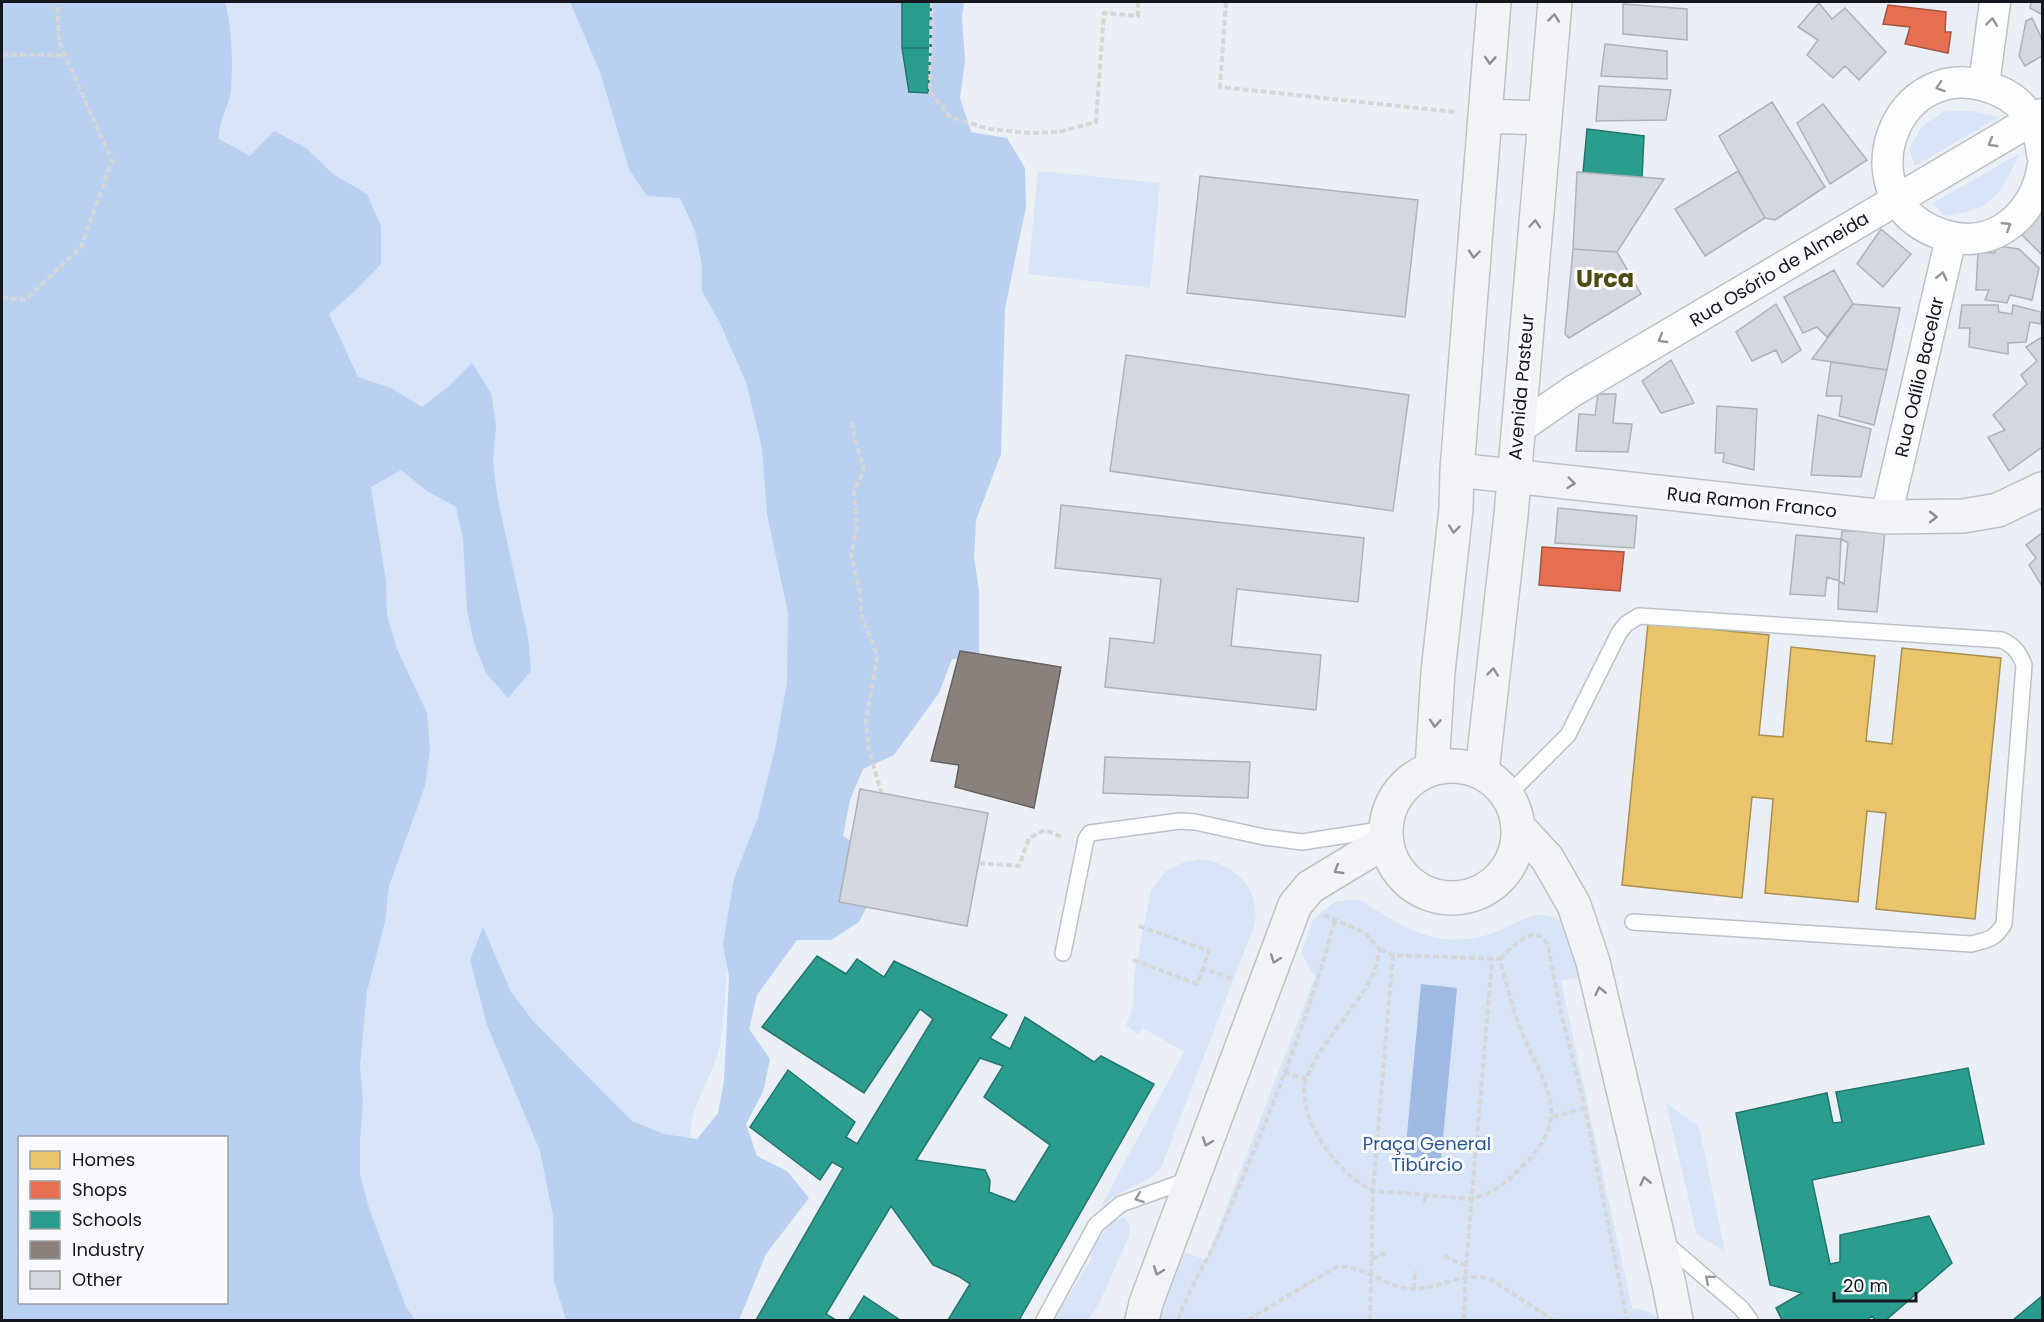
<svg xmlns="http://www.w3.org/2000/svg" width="2044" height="1322" viewBox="0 0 2044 1322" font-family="Poppins,sans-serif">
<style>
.green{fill:#d7e4f8;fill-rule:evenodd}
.forest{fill:#b9d0f0;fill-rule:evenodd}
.water{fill:#9fbae2}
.homes{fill:#e9c46a;stroke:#a99053;stroke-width:1.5}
.shops{fill:#e76f51;stroke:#a85542;stroke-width:1.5}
.schools{fill:#2a9d8f;stroke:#23756d;stroke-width:1.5;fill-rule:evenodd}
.industry{fill:#8a817c;stroke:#676260;stroke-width:1.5}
.building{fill:#d3d7de;stroke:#aeb2b9;stroke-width:1.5}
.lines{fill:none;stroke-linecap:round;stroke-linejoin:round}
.lane-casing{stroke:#bdc2c8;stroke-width:18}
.street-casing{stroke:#bdc2c8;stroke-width:33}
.secondary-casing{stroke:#bdc2c8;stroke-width:36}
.path{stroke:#d4d6d8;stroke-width:4;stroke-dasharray:6 3;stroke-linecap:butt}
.lane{stroke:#fcfdfe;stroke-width:15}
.street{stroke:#fcfdfe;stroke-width:30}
.secondary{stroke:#f1f3f6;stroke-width:33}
.oneway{stroke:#8e9095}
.oneway2{stroke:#949699}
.labels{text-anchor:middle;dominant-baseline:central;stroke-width:6;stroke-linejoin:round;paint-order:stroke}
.street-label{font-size:18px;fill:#14181e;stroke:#f8fafe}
.park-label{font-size:18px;fill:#2a5698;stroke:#f8fafe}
.district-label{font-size:24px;font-weight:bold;fill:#4d4c0d;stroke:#f8fafe}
</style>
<rect width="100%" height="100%" fill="#eaeff6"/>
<path class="green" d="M2,2H865L847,460L727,963C725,991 725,1034 716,1059C708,1083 694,1102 691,1128C684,1188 689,1259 689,1320H2ZM20,1138H226V1302H20Z
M1945,111H1971L1999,117L1915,166L1909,149L1922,126Z
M2020,153C2000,195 1994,210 1944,216L1933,203Z
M1038,171L1160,183L1150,288L1028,274Z
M1202,859C1236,864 1262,890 1254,926L1161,1168C1146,1185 1119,1189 1100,1208L1184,1052L1143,1028L1138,1034L1126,1025L1133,1007L1134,976L1151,890L1166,871L1184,862Z
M1359,899C1385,916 1412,934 1443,939C1460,941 1482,938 1498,931C1530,918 1537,904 1571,927L1581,977L1561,981L1632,1308L1647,1311L1657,1317L1659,1320H1157L1185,1252L1206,1260L1315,977L1301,953L1313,920L1334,902Z
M1666,1103L1699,1126L1725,1251L1697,1235Z
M1121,1218H1125C1131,1225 1130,1231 1128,1239L1098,1306L1088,1320H1049L1060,1297L1066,1300L1092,1258L1086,1254L1114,1221Z"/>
<path class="forest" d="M2,2H225C232,29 233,61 231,90C229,108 219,117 219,139L250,156L274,131L306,148L333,174L367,194L381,226V264L356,290L329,314L358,377L391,388L422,407L448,387L472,363L491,393L496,425L493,461L497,495L528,637L531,671L508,698L486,673L474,643L467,610L463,539L456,507L427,491L401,470L371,487L386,581L387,615L397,649L427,713L430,750L425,786L389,886L385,922L367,991L360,1066L363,1101L360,1139V1175L369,1208L406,1307L415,1320H2ZM20,1138H226V1302H20Z
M570,2H964L962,17L965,61L960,98L971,132L1007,138L1025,168L1026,207L1005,308L1001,454L976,520L974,557L979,591V661L952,659L939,693L894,755L863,769L850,800L843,836L873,855L876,889L859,922L831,940H797L757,995L749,1029L770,1059L763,1092L746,1124L757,1156L787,1171L809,1198L766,1254L739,1320H566L554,1281L553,1216L540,1151L487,1025L470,960L483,927L511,992L533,1021L632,1121L664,1134L697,1139L718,1113L724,1081L729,977L723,944L734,879L758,817L775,749L787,683L788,613L767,514L762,448L746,382L719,321L702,291V265L695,231L680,198L647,196L629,169L600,72Z"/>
<path class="water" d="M1421,984L1457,988L1441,1160L1405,1156Z"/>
<path class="homes" d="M1648,623L1769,635L1759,735L1783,737L1791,647L1875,656L1866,741L1892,744L1902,648L2001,658L1975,919L1876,909L1886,813L1867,811L1858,902L1765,893L1773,799L1752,797L1742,898L1622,885Z"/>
<path class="shops" d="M1888,5L1946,12L1945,32H1951L1948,53L1905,44L1910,27L1883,24Z
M1542,547L1624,552L1620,591L1539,585Z"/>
<path class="schools" d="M902,2H931V48H902Z
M902,48H931L928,93L909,92Z
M1587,129L1644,136L1642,178L1583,173Z
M817,956L846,974L857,959L884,977L894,961L1007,1015L990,1038L1010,1049L1025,1017L1094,1062L1101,1056L1154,1084L1019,1320H948L970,1284L958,1276L933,1265L891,1206L826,1314L836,1320H756L843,1168L832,1162L820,1180L750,1127L788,1070L855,1122L846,1137L857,1144L933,1019L920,1009L864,1093L762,1027ZM980,1058L1003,1066L984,1097L1050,1145L1015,1202L989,1192L990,1181L985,1170L916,1160Z
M1968,1068L1984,1144L1812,1180L1830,1264L1840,1262V1235L1929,1216L1952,1263L1886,1320H1875L1872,1316L1867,1320H1782L1776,1308L1802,1293L1770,1285L1736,1113L1827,1093L1833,1123L1842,1122L1836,1092Z
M864,1296L900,1320H849Z
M2042,1296V1320H2013Z"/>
<path class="industry" d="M960,651L1061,667L1034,808L955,787L959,765L931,761Z"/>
<path class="building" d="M2031,2H2042V13L2041,14L2030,8Z
M1819,3L1832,19L1845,8L1886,52L1859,80L1845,66L1833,78L1807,55L1818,40L1798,27Z
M1623,4L1687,9V40L1623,34Z
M2032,18L2042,39V56L2025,66L2019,56L2026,21Z
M1605,44L1667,51V79L1601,76Z
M1599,86L1671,90L1666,120L1596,121Z
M1772,102L1825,187L1775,220L1765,218L1719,136Z
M1823,104L1867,160L1830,184L1797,123Z
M1738,171L1765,218L1705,256L1675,209Z
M1577,172L1664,179L1617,252L1573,249Z
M1200,176L1418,200L1405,317L1187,293Z
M2042,210V255L2022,235Z
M1881,229L1911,254L1883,287L1857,264Z
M1998,246L2019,249L2039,268L2032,300L2010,295L2007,303L1985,300L1989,290H1976L1978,252L1994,253Z
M1573,249L1617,252L1641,294L1569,338L1565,334Z
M1834,270L1853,304L1827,337L1817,327L1803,333L1784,297Z
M1776,304L1801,350L1782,363L1776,350L1752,361L1736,332Z
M1853,304L1900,308L1887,370L1812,359Z
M1962,305H1998L1999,312L2012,314L2013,305L2041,312V324L2030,322L2026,342L2008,343V354L1969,347L1970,328H1959Z
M2042,337V447L2009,471L1988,437L2005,430L1993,415L2027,384L2021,375L2037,361L2026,347Z
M1126,355L1409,395L1393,511L1110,471Z
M1671,360L1694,403L1661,413L1642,381Z
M1831,362L1887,370L1874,425L1839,416L1842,396H1826Z
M1598,394H1616L1613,423L1632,424L1628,452L1576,451L1579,414L1595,415Z
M1717,406L1757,409L1754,470L1723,462L1724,453H1715Z
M1818,415L1871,429L1861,477L1811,475Z
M1061,505L1364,538L1358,602L1237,589L1231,646L1321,655L1316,710L1105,687L1110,638L1154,643L1161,579L1055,568Z
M1558,508L1637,516L1634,548L1555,543Z
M1842,531H1885L1877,612L1838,609L1839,581L1844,584L1848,543L1841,539Z
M2042,533V586L2029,565L2036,558L2026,545Z
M1796,535L1841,539L1839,581L1827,577L1825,596L1790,594Z
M1105,757L1250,762L1248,798L1103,793Z
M860,789L988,813L967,926L839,902Z"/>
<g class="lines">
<g class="lane-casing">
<path id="lane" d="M1508,795L1568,735L1619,633L1626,624L1639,616L2002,640C2014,646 2019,652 2024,665L2004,924C1995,939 1988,940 1971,944L1633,922
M1063,953L1086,839L1090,833L1180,821L1195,822L1264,837L1302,842L1386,829
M1664,1242L1741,1308L1750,1320
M1044,1320L1096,1225L1121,1204L1191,1179"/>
</g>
<g class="street-casing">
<path id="street" d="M1984,84L1995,2
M2042,154C2040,128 2025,103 2001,92C1894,42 1837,205 1947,236C1995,250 2035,213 2042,169
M1518,429L1573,391L2042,114
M1886,517L1951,238"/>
</g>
<g class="secondary-casing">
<path id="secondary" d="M1485,116L1544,118
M1457,470L1886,517L1963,516L1998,510L2042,489
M1386 832a66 66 0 1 1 132 0a66 66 0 1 1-132 0Z
M1432,768L1438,672L1456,509L1457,470L1494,2
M1482,772L1511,515L1555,2
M1519,828L1547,858L1574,905L1593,962L1669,1284L1676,1320
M1142,1320L1146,1303L1295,905L1310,887L1386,841"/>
</g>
<path class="path" d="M932,2L930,92L950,117L989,129L1030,133L1059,132L1096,122L1104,13L1138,16V2
M1226,2L1220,87L1455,112
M2,55H65
M2,297L25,300L81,247L112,161L59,42L57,2
M852,422L854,436L864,470L854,491L857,527L851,555L860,592L862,619L873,642L877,657L866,721L868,746L881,792
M979,863L1019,866L1029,838L1045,830L1062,837
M1324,915L1365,933L1380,950
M1139,926L1209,951L1203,968L1235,980
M1380,950L1393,955L1500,959C1506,981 1511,1004 1519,1025C1541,1084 1578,1113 1521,1168C1506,1183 1491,1194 1471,1199C1448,1197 1425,1195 1402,1193C1392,1192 1379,1193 1370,1189C1339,1175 1292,1113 1307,1077C1322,1040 1354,1012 1372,976C1376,969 1377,959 1380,950Z
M1500,959C1512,947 1536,919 1548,946L1561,1013L1585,1108L1627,1320
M1133,960L1197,984L1203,968
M1284,1072L1306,1079
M1553,1117L1585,1108
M1425,1203V1195
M1444,1256L1466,1266
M1372,1259L1388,1252
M1414,1289L1415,1270
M1178,1320C1189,1288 1210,1257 1223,1225C1265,1126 1307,1024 1335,920
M1248,1320L1334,1268C1362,1262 1383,1287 1410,1289C1439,1290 1465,1269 1492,1280L1553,1320
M1370,1320L1373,1190L1393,955
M1464,1320L1466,1266L1492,960"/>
<use href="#lane" class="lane"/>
<use href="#street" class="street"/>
<use href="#secondary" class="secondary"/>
</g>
<defs><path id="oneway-chevron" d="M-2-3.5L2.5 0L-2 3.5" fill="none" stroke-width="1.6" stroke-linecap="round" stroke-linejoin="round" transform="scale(1.5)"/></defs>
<g class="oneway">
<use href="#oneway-chevron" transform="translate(1554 18) rotate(-84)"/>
<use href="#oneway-chevron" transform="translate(1490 60) rotate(94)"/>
<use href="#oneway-chevron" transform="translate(1535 224) rotate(-85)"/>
<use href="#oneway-chevron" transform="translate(1474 254) rotate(95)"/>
<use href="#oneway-chevron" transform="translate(1571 483) rotate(6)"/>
<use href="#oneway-chevron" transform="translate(1933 517)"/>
<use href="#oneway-chevron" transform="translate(1454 529) rotate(96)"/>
<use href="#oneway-chevron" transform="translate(1493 672) rotate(-84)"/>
<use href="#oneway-chevron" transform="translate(1435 723) rotate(94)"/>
<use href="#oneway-chevron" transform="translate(1338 870) rotate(149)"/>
<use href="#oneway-chevron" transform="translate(1275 959) rotate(110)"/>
<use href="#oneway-chevron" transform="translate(1600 991) rotate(-103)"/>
<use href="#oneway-chevron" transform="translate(1207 1142) rotate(110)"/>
<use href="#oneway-chevron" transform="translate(1645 1181) rotate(-103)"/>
<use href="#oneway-chevron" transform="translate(1158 1271) rotate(111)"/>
</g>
<g class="oneway2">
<use href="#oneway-chevron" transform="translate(1992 22) rotate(-83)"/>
<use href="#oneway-chevron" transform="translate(1940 87) rotate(162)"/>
<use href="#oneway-chevron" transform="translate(1992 143) rotate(150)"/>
<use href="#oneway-chevron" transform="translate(2007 226) rotate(-32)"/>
<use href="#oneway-chevron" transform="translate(1942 276) rotate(-77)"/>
<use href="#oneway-chevron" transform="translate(1662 339) rotate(149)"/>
<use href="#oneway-chevron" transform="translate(1139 1198) rotate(160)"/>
<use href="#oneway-chevron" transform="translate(1709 1279) rotate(-140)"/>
</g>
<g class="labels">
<g class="street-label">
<text transform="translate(1779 269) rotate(-31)">Rua Osório de Almeida</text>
<text transform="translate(1919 377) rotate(-77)">Rua Odílio Bacelar</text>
<text transform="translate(1521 387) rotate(-85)">Avenida Pasteur</text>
<text transform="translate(1752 502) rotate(6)">Rua Ramon Franco</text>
</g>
<g class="park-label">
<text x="1427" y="1143">Praça General<tspan x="1427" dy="21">Tibúrcio</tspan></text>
</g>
<g class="district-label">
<text x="1605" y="278">Urca</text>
</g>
</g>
<rect width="2044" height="1322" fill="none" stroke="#14181e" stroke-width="6"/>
<rect x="18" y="1136" width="210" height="168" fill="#f8fafe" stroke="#9da0a4" stroke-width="1.5"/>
<rect x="30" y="1151" width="30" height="18" fill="#e9c46a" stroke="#9da0a4" stroke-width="1.5"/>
<text x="72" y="1166" font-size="18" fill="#14181e">Homes</text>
<rect x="30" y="1181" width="30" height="18" fill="#e76f51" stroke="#9da0a4" stroke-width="1.5"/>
<text x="72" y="1196" font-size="18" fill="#14181e">Shops</text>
<rect x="30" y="1211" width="30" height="18" fill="#2a9d8f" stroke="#9da0a4" stroke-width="1.5"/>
<text x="72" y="1226" font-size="18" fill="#14181e">Schools</text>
<rect x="30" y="1241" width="30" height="18" fill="#8a817c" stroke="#9da0a4" stroke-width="1.5"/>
<text x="72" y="1256" font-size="18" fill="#14181e">Industry</text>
<rect x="30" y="1271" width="30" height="18" fill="#d3d7de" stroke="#9da0a4" stroke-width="1.5"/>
<text x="72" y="1286" font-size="18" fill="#14181e">Other</text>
<path d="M1834 1292v9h82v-9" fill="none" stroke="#14181e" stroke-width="3"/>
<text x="1843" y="1292" font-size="18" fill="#14181e" stroke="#f8fafe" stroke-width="4.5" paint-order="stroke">20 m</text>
</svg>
